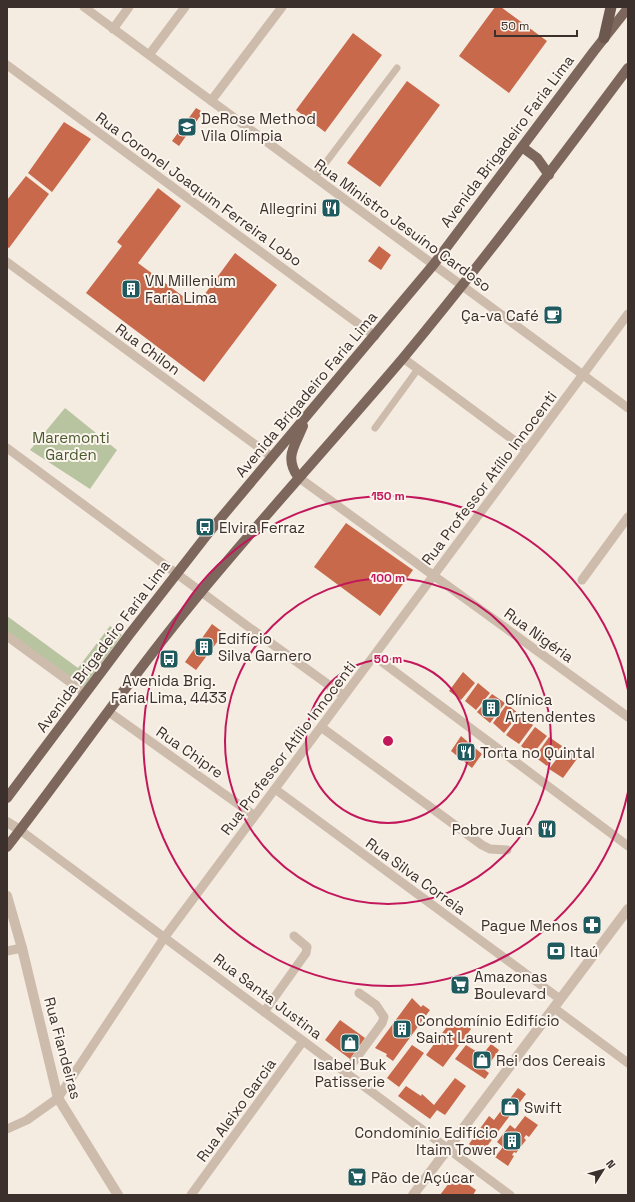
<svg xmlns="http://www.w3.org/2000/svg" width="635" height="1202" viewBox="0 0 635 1202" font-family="'Space Grotesk',sans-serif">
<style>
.green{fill:#b8c4a0}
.building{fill:#c8694b}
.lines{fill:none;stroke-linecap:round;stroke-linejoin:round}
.pedestrian{stroke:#cdbbac;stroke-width:7}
.minor{stroke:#cdbbac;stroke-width:9}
.tertiary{stroke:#cdbbac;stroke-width:10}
.primary{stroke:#7d675c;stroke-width:10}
.trunk{stroke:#6c584f;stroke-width:11}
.ring{fill:none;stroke:#c2185b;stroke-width:2}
.labels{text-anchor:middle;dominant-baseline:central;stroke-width:4;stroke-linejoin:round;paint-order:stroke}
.poi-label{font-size:15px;fill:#3b302b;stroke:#fbf5ee;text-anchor:start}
.street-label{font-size:15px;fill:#3b302b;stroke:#fbf5ee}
.park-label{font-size:15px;fill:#4a5a2e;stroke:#fbf5ee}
.centre{fill:#c2185b;stroke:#fbf5ee;stroke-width:2}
.ring-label{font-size:12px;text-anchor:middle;font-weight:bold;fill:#c2185b;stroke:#fbf5ee;stroke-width:4;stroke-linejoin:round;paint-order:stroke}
</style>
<rect width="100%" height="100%" fill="#f4ebe1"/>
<path class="green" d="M65,408L117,450L90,489L30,450Z
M7,616L78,668L110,626L122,635L84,687L7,631Z"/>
<path class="building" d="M495,7H501L547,41L509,93L459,56Z
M353,33L382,55L325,132L296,110Z
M407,81L440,105L380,187L347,163Z
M196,108L203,112L179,146L172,141Z
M64,122L91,139L52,192L28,173Z
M26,176L49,194L9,248L7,247V200Z
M158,188L181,206L138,263L196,306L235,253L277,285L204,382L86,293L122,246L117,242Z
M379,246L391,255L381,270L368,261Z
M346,523L413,570L380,616L314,567Z
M212,624L224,633L196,670L185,662Z
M463,672L475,683L461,700L449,691Z
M478,683L490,693L476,710L465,701Z
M492,694L505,703L490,723L477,712Z
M507,704L519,714L504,733L493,723Z
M521,715L533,725L519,744L506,735Z
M535,727L547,736L532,755L521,746Z
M461,736L482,754L472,768L451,751Z
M549,737L562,746L547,766L535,757Z
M565,748L579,756L563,778L549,769Z
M412,998L421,1007L423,1005L430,1010L393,1061L386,1056L387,1054L375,1048Z
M454,1017L471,1029L443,1067L426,1055Z
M340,1020L365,1038L350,1059L325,1040Z
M491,1044L499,1050L485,1070L489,1073L485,1079L455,1059L466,1045L482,1055Z
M412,1045L424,1053L399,1087L387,1078Z
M455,1078L466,1086L445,1115L437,1110L430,1119L398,1096L406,1086L421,1096L422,1094L434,1105Z
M518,1088L526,1094L482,1153L469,1144L489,1116L494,1120Z
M525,1116L538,1125L529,1137L526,1135L524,1138L526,1140L516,1153L514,1152L512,1155L514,1156L508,1166L495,1157L503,1147L497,1142L510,1125L515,1129Z
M455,1175L476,1190L473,1195H440Z"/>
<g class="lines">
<path class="pedestrian" d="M315,177L397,68
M375,428L418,369"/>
<path class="minor" d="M84,7L628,408
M113,29L129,7
M149,55L185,7
M7,65L375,336
M211,101L282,7
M7,262L272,457
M403,358L527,450
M7,448L250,628L344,696
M298,477L628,717
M582,580L628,517
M7,636L85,693
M374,656L628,846
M109,712L255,816
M321,727L482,845L490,849L507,850
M275,789L560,999
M20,830L510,1195
M7,951L22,948
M554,1008L628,1063
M264,1012L306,953L307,947L294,936
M346,1072L382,1023L384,1017L376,1005L359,993
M7,1129L27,1120L58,1098L164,938L628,314
M191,1195L303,1041"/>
<path class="tertiary" d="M7,822L20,830
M7,896L22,948L58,1098L118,1195
M413,1195L628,909"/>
<path class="primary" d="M522,147L537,158L549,175
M298,477C284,457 295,446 303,426
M7,798L129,635L210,531L434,264L594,51L628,8
M7,847C68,768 125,685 188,608C258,522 333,441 404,357C482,263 555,166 628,68"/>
<path class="trunk" d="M604,38L611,7"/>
</g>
<g class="ring">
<circle cx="388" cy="741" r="82"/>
<circle cx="388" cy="741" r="163"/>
<path d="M628 792A245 245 0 1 1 628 690"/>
</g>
<defs>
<g id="university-square" transform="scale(1)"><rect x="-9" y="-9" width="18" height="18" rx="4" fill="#1f5a5e" stroke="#fbf5ee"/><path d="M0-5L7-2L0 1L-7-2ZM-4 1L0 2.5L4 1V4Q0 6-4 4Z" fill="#fff"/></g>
<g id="restaurant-square" transform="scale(1)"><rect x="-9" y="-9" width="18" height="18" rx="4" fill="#1f5a5e" stroke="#fbf5ee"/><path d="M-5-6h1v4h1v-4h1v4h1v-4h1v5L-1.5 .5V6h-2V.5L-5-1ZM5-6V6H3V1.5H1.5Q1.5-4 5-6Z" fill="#fff"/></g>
<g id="building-square" transform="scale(1)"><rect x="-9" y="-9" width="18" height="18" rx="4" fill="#1f5a5e" stroke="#fbf5ee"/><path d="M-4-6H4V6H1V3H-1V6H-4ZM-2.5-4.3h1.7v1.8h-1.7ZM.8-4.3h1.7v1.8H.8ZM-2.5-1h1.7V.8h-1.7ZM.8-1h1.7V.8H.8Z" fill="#fff"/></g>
<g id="cafe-square" transform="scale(1)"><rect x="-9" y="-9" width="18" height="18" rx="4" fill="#1f5a5e" stroke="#fbf5ee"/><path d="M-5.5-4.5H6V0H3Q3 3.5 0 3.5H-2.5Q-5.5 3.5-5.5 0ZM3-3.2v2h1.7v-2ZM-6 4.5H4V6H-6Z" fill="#fff"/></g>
<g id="bus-square" transform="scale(1)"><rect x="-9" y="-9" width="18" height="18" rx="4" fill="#1f5a5e" stroke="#fbf5ee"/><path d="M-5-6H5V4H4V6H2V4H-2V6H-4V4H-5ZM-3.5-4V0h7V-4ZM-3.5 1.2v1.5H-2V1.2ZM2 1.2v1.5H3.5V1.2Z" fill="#fff"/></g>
<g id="pharmacy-square" transform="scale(1)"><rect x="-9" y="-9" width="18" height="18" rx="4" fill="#1f5a5e" stroke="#fbf5ee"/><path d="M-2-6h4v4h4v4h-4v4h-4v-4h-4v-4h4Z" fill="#fff"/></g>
<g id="bank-square" transform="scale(1)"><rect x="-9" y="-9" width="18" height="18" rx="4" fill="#1f5a5e" stroke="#fbf5ee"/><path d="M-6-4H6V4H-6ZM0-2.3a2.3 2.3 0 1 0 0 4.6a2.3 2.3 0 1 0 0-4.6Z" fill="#fff"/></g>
<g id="supermarket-square" transform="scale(1)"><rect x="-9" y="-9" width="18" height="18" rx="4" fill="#1f5a5e" stroke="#fbf5ee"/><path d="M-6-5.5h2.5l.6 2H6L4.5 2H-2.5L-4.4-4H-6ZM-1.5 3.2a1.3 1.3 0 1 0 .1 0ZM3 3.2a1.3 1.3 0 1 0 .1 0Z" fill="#fff"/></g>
<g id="shop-square" transform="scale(1)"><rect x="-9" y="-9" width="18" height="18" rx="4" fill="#1f5a5e" stroke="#fbf5ee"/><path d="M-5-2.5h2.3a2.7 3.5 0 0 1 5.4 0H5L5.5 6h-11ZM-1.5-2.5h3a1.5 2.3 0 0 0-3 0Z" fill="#fff"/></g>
</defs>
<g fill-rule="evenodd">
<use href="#university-square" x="187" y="127"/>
<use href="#restaurant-square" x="331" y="208"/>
<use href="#building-square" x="131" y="289"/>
<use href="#cafe-square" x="553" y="315"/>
<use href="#bus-square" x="205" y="527"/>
<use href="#building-square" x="204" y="647"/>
<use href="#bus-square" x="169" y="659"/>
<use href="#building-square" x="491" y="708"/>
<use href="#restaurant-square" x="466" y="752"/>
<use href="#restaurant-square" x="547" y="829"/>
<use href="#pharmacy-square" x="592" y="925"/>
<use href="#bank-square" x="556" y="951"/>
<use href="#supermarket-square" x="460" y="985"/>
<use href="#building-square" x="402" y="1029"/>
<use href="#shop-square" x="350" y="1043"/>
<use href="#shop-square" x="482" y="1060"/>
<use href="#shop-square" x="510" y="1107"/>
<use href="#building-square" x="512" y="1141"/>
<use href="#supermarket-square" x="357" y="1177"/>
</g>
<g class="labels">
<g class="poi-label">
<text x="201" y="118">DeRose Method<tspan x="201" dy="17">Vila Olímpia</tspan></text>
<text x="317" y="208" text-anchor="end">Allegrini</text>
<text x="145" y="280">VN Millenium<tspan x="145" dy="17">Faria Lima</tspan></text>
<text x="539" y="315" text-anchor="end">Ça-va Café</text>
<text x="219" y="527">Elvira Ferraz</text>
<text x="218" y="638">Edifício<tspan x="218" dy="17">Silva Garnero</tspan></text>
<text x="169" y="680" text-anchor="middle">Avenida Brig.<tspan x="169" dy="17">Faria Lima, 4433</tspan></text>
<text x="505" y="699">Clínica<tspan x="505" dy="17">Artendentes</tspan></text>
<text x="480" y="752">Torta no Quintal</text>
<text x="533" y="829" text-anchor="end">Pobre Juan</text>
<text x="578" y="925" text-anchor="end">Pague Menos</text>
<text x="570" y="951">Itaú</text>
<text x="474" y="976">Amazonas<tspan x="474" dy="17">Boulevard</tspan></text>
<text x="416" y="1020">Condomínio Edifício<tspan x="416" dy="17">Saint Laurent</tspan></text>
<text x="496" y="1060">Rei dos Cereais</text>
<text x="350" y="1064" text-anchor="middle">Isabel Buk<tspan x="350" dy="17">Patisserie</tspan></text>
<text x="524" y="1107">Swift</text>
<text x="498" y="1132" text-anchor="end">Condomínio Edifício<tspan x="498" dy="17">Itaim Tower</tspan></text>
<text x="371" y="1177">Pão de Açúcar</text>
</g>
<g class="street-label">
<text transform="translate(507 141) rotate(-53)">Avenida Brigadeiro Faria Lima</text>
<text transform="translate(199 189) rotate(36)">Rua Coronel Joaquim Ferreira Lobo</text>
<text transform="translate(403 225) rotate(36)">Rua Ministro Jesuíno Cardoso</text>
<text transform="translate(148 349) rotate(36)">Rua Chilon</text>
<text transform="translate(306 394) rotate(-50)">Avenida Brigadeiro Faria Lima</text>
<text transform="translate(489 478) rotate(-53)">Rua Professor Atílio Innocenti</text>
<text transform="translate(539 635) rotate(36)">Rua Nigéria</text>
<text transform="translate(103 646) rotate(-53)">Avenida Brigadeiro Faria Lima</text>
<text transform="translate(288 748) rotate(-53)">Rua Professor Atílio Innocenti</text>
<text transform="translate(190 752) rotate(35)">Rua Chipre</text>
<text transform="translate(416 876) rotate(36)">Rua Silva Correia</text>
<text transform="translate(268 996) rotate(37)">Rua Santa Justina</text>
<text transform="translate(63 1048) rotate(75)">Rua Fiandeiras</text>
<text transform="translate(236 1110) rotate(-54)">Rua Aleixo Garcia</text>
</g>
<g class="park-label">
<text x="71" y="437">Maremonti<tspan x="71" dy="17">Garden</tspan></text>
</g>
</g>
<circle cx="388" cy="741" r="6" class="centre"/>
<g class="ring-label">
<text x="388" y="500">150 m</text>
<text x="388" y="582">100 m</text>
<text x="388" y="663">50 m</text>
</g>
<rect width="635" height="1202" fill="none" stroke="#3b302b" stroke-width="16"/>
<g transform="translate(603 1170) rotate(53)" stroke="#fbf5ee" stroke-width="3" paint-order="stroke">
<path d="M0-3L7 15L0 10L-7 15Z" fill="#3b302b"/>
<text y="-6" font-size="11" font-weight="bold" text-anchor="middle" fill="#3b302b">N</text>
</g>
<path d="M495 30v6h82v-6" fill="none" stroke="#3b302b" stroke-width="2"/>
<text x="501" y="30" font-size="12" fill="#3b302b" stroke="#fbf5ee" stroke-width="3" paint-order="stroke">50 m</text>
</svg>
